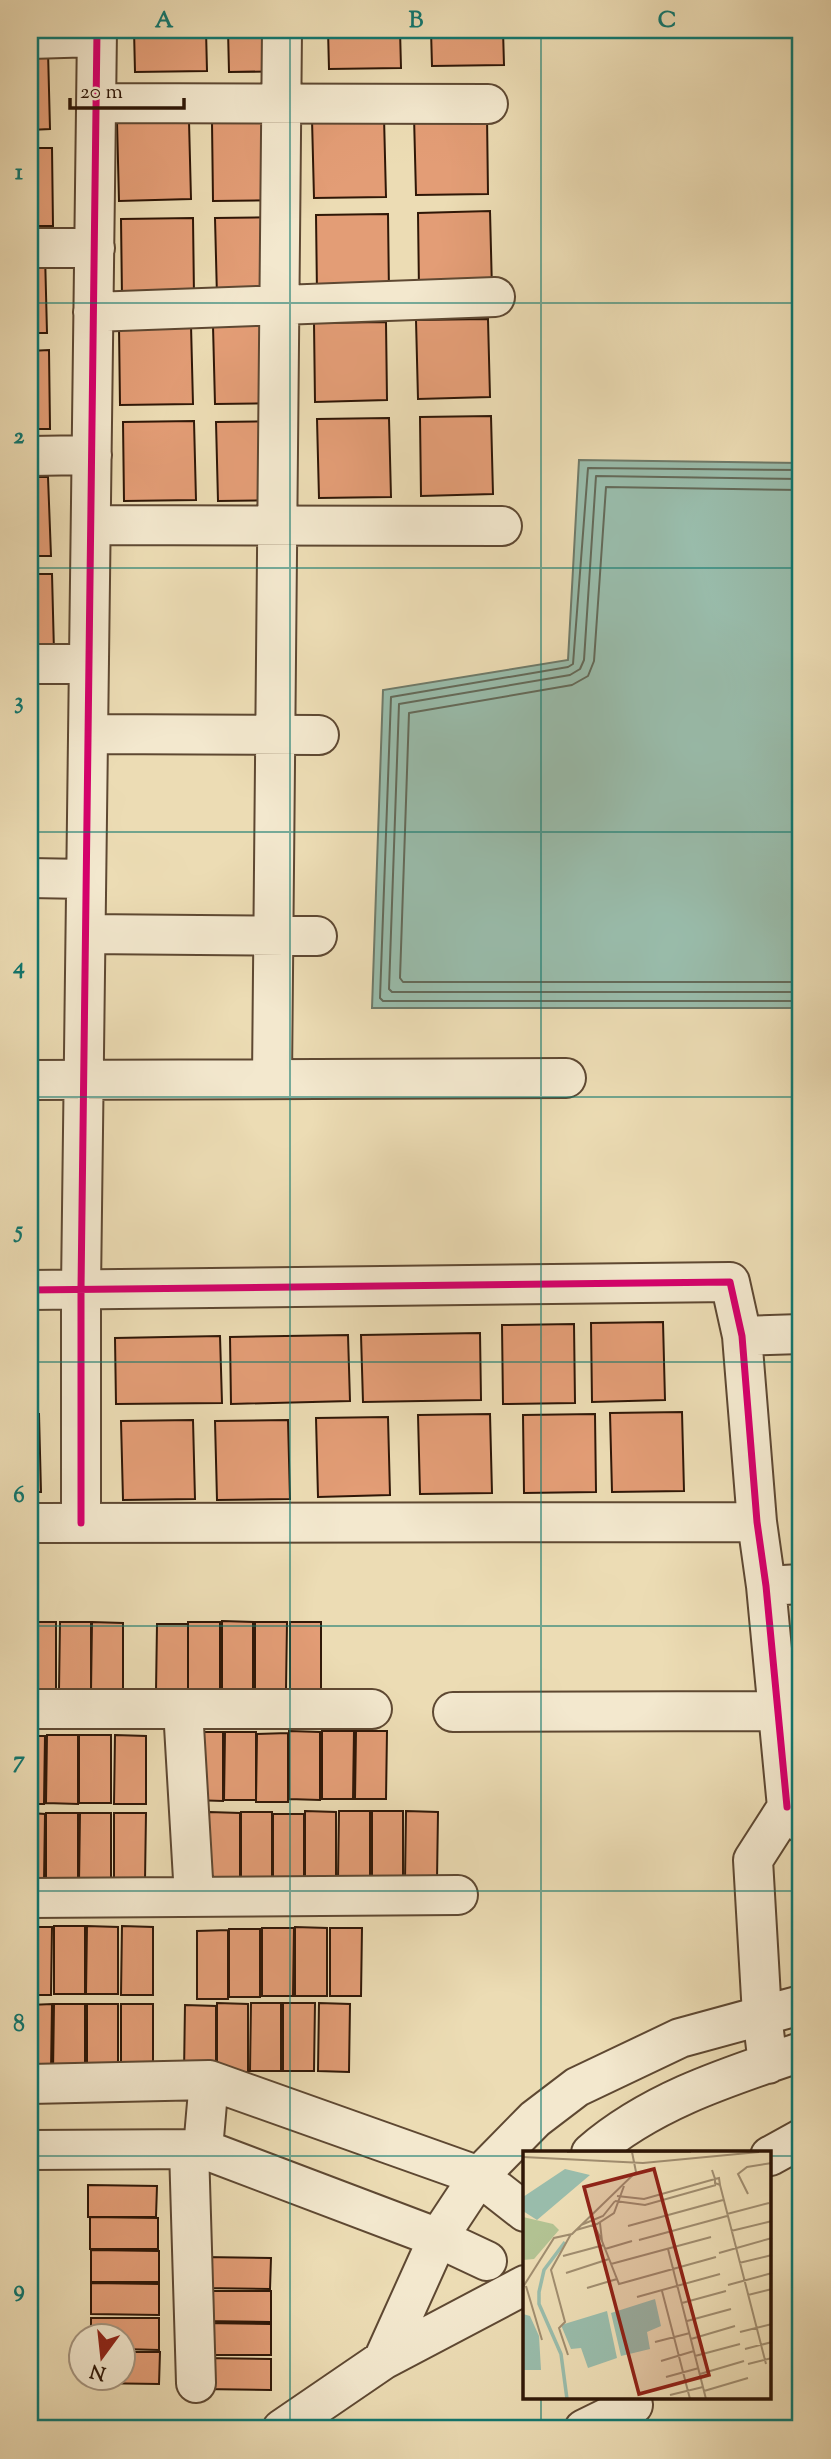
<svg xmlns="http://www.w3.org/2000/svg" width="831" height="2459" viewBox="0 0 831 2459" font-family="'Sorts Mill Goudy',serif">
<style>
.water{fill:#99bcab;stroke:#6f7a69;stroke-width:2}
.lines{fill:none;stroke-linecap:round;stroke-linejoin:round}
.shore{stroke:#646a59;stroke-width:2}
.building{fill:#e39d76;stroke:#2f1707;stroke-width:2}
.minor-casing{stroke:#5e4832;stroke-width:42}
.minor{stroke:#f3e8ce;stroke-width:38}
.cycleway-casing{stroke:#f3e8ce;stroke-width:11}
.cycleway{stroke:#d6006c;stroke-width:7}
.grid{fill:none;stroke:#0f766e;stroke-width:2;stroke-opacity:0.55}
.inset-river{fill:none;stroke:#99bcab;stroke-width:3.5}
.inset-road{fill:none;stroke:#a08d6f;stroke-width:2}
.view{fill:#8f2418;fill-opacity:0.15;stroke:#8f2418;stroke-width:3.5}
.inset-edge{fill:none;stroke:#2f1707;stroke-width:3.5}
.neatline{fill:none;stroke:#0f766e;stroke-width:2.5}
.grid-label{font-size:23px;text-anchor:middle;font-weight:bold;fill:#0f766e}
</style>
<rect width="100%" height="100%" fill="#ecdcb4"/>
<filter id="stains"><feTurbulence type="fractalNoise" baseFrequency=".00286" numOctaves="4"/><feColorMatrix values="0 0 0 0 .2 0 0 0 0 .09 0 0 0 0 .02 0 0 0 .5 -.17"/></filter>
<radialGradient id="worn" r=".72"><stop offset=".6" stop-color="#630" stop-opacity="0"/><stop offset="1" stop-color="#630" stop-opacity=".3"/></radialGradient>
<path class="water" d="M579,460L801,463V1008H372L383,690L568,660Z"/>
<g class="lines">
<path class="shore" d="M801,470L588,468L573,664L568,667L391,697L380,998L383,1001H801
M801,479L596,476L584,660L580,669L570,675L399,704L389,989L392,992H801
M801,490L606,487L594,661L588,676L572,685L409,713L400,978L403,982H801"/>
</g>
<path class="building" d="M134,30H206L207,71L135,72Z
M228,30H300L301,71L229,72Z
M328,30H400L401,68L329,69Z
M431,30H503L504,65L432,66Z
M30,51H48L50,129L30,130Z
M487,115L488,194L416,195L414,116Z
M384,117L386,197L314,198L312,119Z
M189,121L191,199L119,201L117,122Z
M284,121L285,200L213,201L212,122Z
M30,148H52L53,226H30Z
M490,211L492,290L419,291L418,213Z
M388,214L389,293L317,294L316,215Z
M287,217L289,296L217,297L215,218Z
M193,218L194,296L122,298L121,219Z
M30,254H45L47,333H30Z
M488,319L490,397L418,399L416,320Z
M386,322L387,400L315,402L314,323Z
M191,325L193,404L120,405L119,326Z
M285,325L287,403L215,404L213,326Z
M49,350L50,429H30V351Z
M491,416L493,494L421,496L420,417Z
M389,418L391,497L319,498L317,419Z
M194,421L196,500L124,501L123,422Z
M289,421L290,500L218,501L216,422Z
M30,477H48L51,556H30Z
M30,574H52L54,652H30Z
M30,764L32,843H30Z
M30,890L31,969H30Z
M30,987H33L35,1066H30Z
M30,1094H33L35,1173H30Z
M30,1191H36L38,1269H30Z
M30,1317H36L38,1396H30Z
M663,1322L665,1400L592,1402L591,1323Z
M574,1324L575,1403L503,1404L502,1325Z
M480,1333L481,1400L363,1402L361,1335Z
M348,1335L350,1401L231,1404L230,1337Z
M220,1336L222,1403L116,1404L115,1338Z
M682,1412L684,1491L612,1492L610,1413Z
M30,1414H39L41,1492H30Z
M490,1414L492,1493L420,1494L418,1415Z
M595,1414L596,1492L524,1493L523,1415Z
M388,1417L390,1495L318,1497L316,1418Z
M193,1420L195,1499L123,1500L121,1421Z
M288,1420L290,1499L217,1500L215,1421Z
M222,1621L253,1622V1690L222,1689Z
M30,1622H56V1690H30Z
M60,1622H91V1690H59Z
M92,1622L123,1623V1691H91Z
M188,1622H220V1690H188Z
M255,1622H287L286,1690H255Z
M290,1622H321V1690H290Z
M157,1624H188V1692H156Z
M289,1731L320,1732V1800L289,1799Z
M322,1731H354L353,1799H322Z
M356,1731H387L386,1799H355Z
M192,1732H223V1801L192,1800Z
M225,1732H256V1800H224Z
M288,1733V1802H256L257,1734Z
M47,1735H78V1804L46,1803Z
M79,1735H111V1803H79Z
M115,1735L146,1736V1804H114Z
M30,1736H45L44,1804H30Z
M305,1811L336,1812V1880H305Z
M339,1811H370V1879H338Z
M372,1811H403V1880L372,1879Z
M406,1811L438,1812L437,1880H405Z
M209,1812L240,1813V1881H208Z
M241,1812H272V1881L241,1880Z
M30,1813L45,1814L44,1882L30,1881Z
M46,1813H78V1881H46Z
M80,1813H111V1881H79Z
M114,1813H146L145,1881H114Z
M273,1814H304V1882H273Z
M54,1926H85V1994H54Z
M87,1926L118,1927V1994H86Z
M122,1926L153,1927V1995H121Z
M30,1927H52L51,1995H30Z
M295,1927L327,1928V1996H295Z
M262,1928H294L293,1996H262Z
M330,1928H362L361,1996H330Z
M229,1929H260V1997H229Z
M228,1930V1999H197V1931Z
M217,2003L248,2004V2072H217Z
M251,2003H281V2071H250Z
M283,2003H315L314,2071H283Z
M319,2003L350,2004L349,2072L318,2071Z
M52,2004L51,2072H30V2005Z
M54,2004H85V2072H53Z
M87,2004H118V2072H87Z
M121,2004H153V2072H121Z
M185,2005L216,2006V2074L184,2073Z
M88,2185L157,2186L156,2217H88Z
M90,2217L158,2218V2249H90Z
M91,2250L159,2251V2282H91Z
M202,2257L271,2258L270,2289L202,2288Z
M91,2283L159,2284V2315L91,2314Z
M202,2291H271V2322L202,2321Z
M91,2318H159V2350L122,2349V2336H91Z
M203,2323L271,2324V2355H202Z
M122,2352H160L159,2384L91,2383V2378H122Z
M202,2358L271,2359V2390L202,2389Z"/>
<g class="lines">
<g class="minor-casing">
<path id="minor" d="M30,39L97,37
M96,103L488,104
M30,248H95
M93,312L495,297
M30,456L92,455
M91,525L502,526
M30,664H89
M88,734L319,735
M30,878L86,879
M86,934L317,936
M272,1078L282,30
M30,1080L566,1078
M30,1290L730,1282L742,1336L757,1522L766,1586L787,1807
M742,1336L801,1334
M30,1523L757,1522
M81,1523V1289L97,30
M766,1586L801,1584
M30,1709H372
M183,1709L194,1896
M453,1712L778,1711
M30,1898L458,1895
M768,2064L762,2015L753,1860L787,1807L801,1823
M30,2084L209,2080L479,2176L525,2212
M189,2149L196,2383
M203,2149L209,2080
M30,2150L203,2149L438,2238L487,2261
M591,2153C651,2101 727,2077 801,2052
M770,2156L801,2139
M383,2360L438,2238L479,2176L535,2119L577,2087L680,2038L801,2005
M282,2429L383,2360L525,2285
M584,2429L633,2405"/>
</g>
<use href="#minor" class="minor"/>
<g class="cycleway-casing">
<path id="cycleway" d="M30,1290L730,1282L742,1336L757,1522L766,1586L787,1807
M81,1523V1289L97,30"/>
</g>
<use href="#cycleway" class="cycleway"/>
</g>
<path class="grid" d="M290,30V2429M541,30V2153M30,303H801M30,568H801M30,832H801M30,1097H801M30,1362H801M30,1626H801M30,1891H801M30,2156H525M770,2156H801M541,2398V2429"/>
<g transform="translate(523 2151)">
<rect width="248" height="248" fill="#ecdcb4"/>
<path d="M0,66L30,73L36,79L11,108L0,109Z" fill="#b2c292"/>
<path d="M42,18L67,24L14,69L0,60V46ZM132,148L138,175L124,181L127,198L98,205L88,162ZM84,160L94,207L65,217L58,197L48,198L38,174ZM0,163L7,165L16,185L18,219H0Z" fill="#99bcab"/>
<path class="inset-river" d="M42,91L21,119L16,141V153L38,203L44,248"/>
<path class="inset-road" d="M44,1H168M0,6L120,12L236,1M197,34L243,213M225,43L215,23L224,16L249,12M94,45L121,48L192,28L196,27L197,34L192,32V28L189,19M92,50L122,54L193,34M204,63L246,52M70,72L79,90L77,72M58,74L80,65L92,50M105,75L200,49M53,79L74,73L91,62L101,35M208,80L249,70M116,89L204,65M79,90L96,133L193,106M82,98L109,90M145,98L183,248M196,102L249,87M40,105L81,94M216,112L249,104M88,113L188,86M43,122L86,108M205,134L249,122M3,135L19,189M0,136L31,87L49,83L113,21L109,1M64,137L94,128M139,140L167,248M225,144L249,138M114,146L197,123M159,152L203,140M164,170L208,158M217,181L249,173M168,188L212,175M132,191L167,182M222,198L249,191M45,204L36,177L42,171L28,119L48,83M172,205L217,193M138,210L171,200M225,213L249,207M177,223L221,210M143,226L176,217M181,240L225,227M147,244L180,236"/>
<path class="view" d="M131,18L186,224L116,243L61,36Z"/>
<rect width="248" height="248" class="inset-edge"/>
</g>
<rect width="831" height="2459" fill="none" stroke="#ecdcb4" stroke-width="77"/>
<g transform="translate(102 2357) rotate(195)"><circle r="33" fill="#f3e8ce" stroke="#a5947e" stroke-width="2"/>
<path d="M0-5L12 26L0 18L-12 26Z" fill="#8f2418"/>
<text y="-10" font-size="19" font-weight="bold" text-anchor="middle" fill="#2f1707">N</text>
</g>
<path d="M70 98v10h114v-10" fill="none" stroke="#2f1707" stroke-width="3.5"/>
<text x="80" y="98" font-size="21" fill="#2f1707" stroke="#f3e8ce" stroke-width="5" paint-order="stroke">20 m</text>
<rect x="38" y="38" width="754" height="2382" class="neatline"/>
<g class="grid-label">
<text x="164" y="27">A</text>
<text x="416" y="27">B</text>
<text x="667" y="27">C</text>
<text x="19" y="179">1</text>
<text x="19" y="443">2</text>
<text x="19" y="708">3</text>
<text x="19" y="973">4</text>
<text x="19" y="1237">5</text>
<text x="19" y="1502">6</text>
<text x="19" y="1767">7</text>
<text x="19" y="2031">8</text>
<text x="19" y="2296">9</text>
</g>
<rect width="100%" height="100%" filter="url(#stains)"/>
<rect width="100%" height="100%" fill="url(#worn)"/>
</svg>
